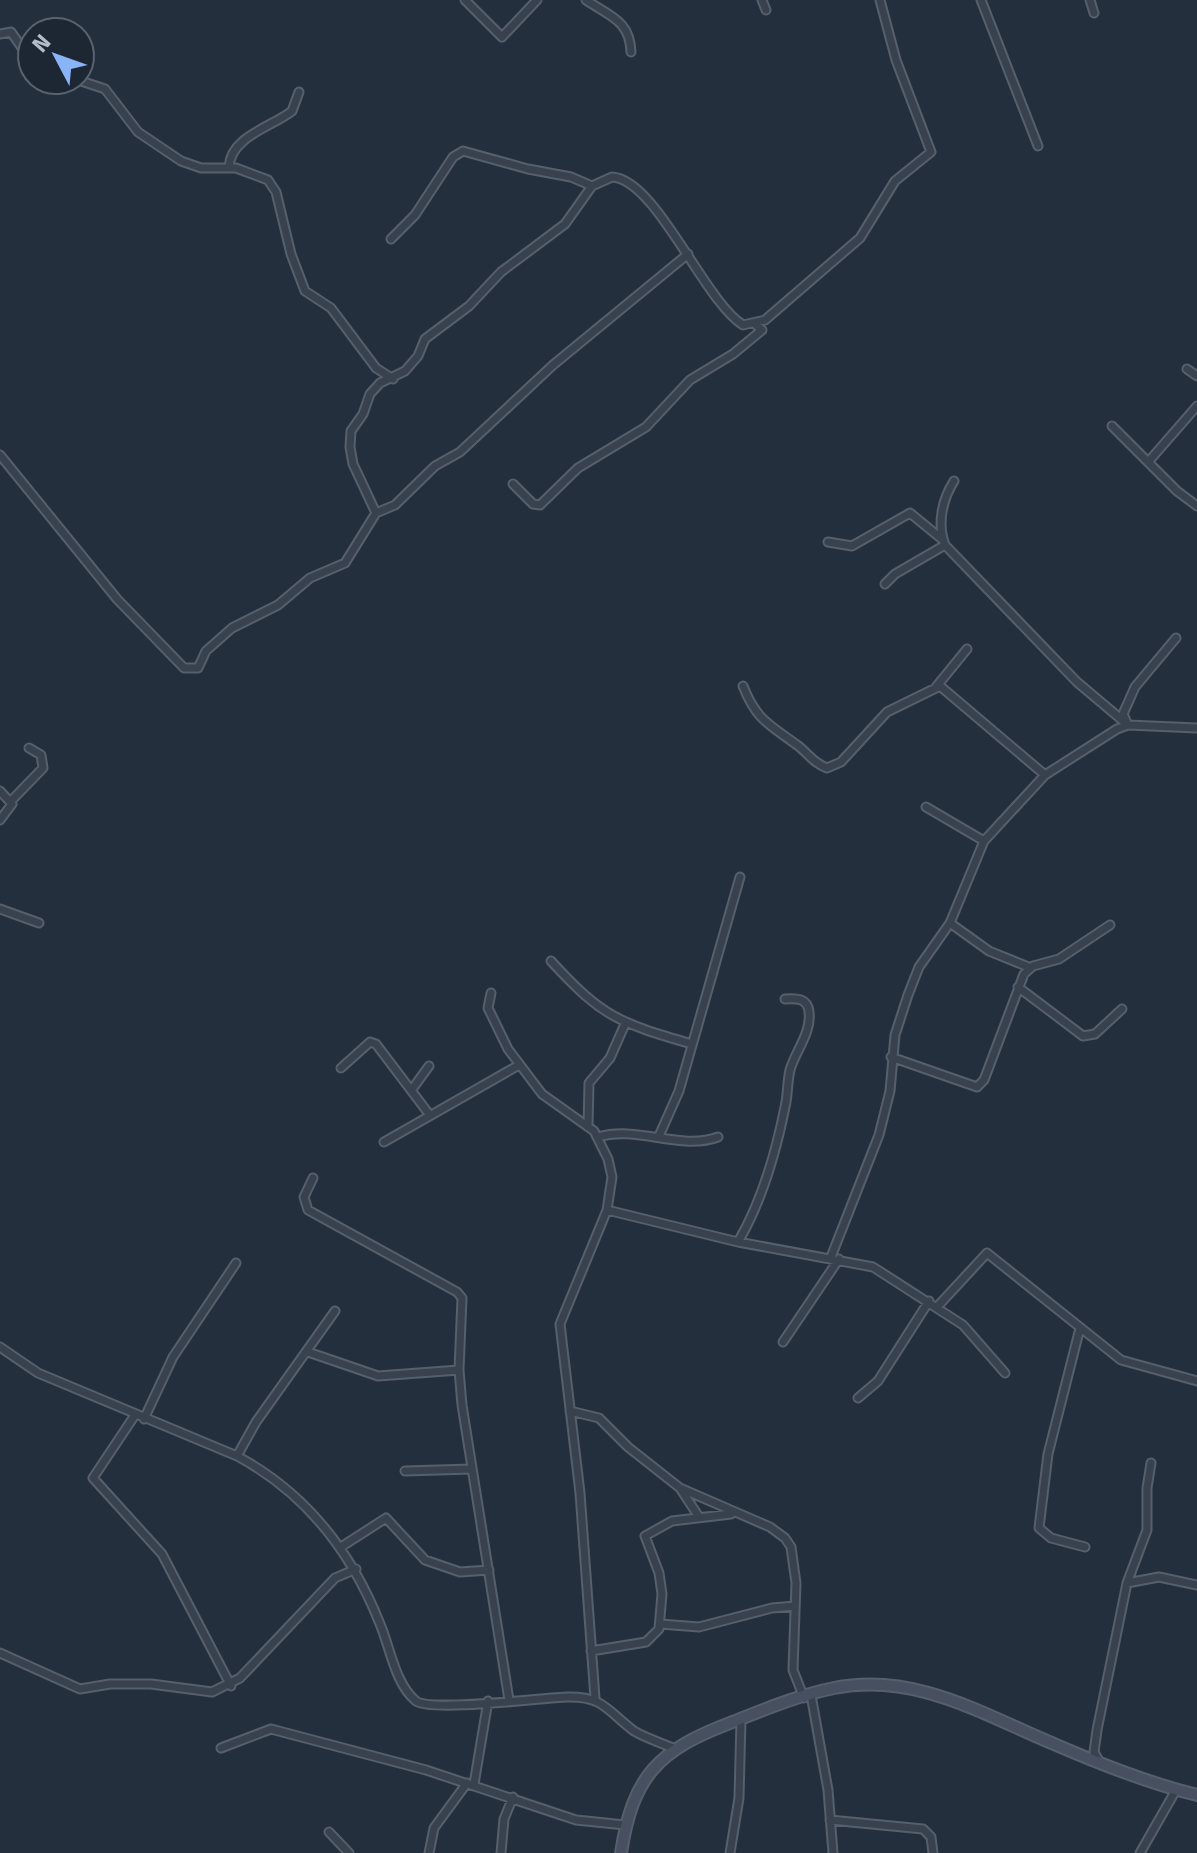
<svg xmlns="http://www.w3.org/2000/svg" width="1197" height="1853" viewBox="0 0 1197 1853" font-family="'Fira Sans',sans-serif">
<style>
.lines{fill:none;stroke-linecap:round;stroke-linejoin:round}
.minor-casing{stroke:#565f6c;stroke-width:11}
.secondary-casing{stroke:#565f6c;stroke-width:14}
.minor{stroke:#38414e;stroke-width:7}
.secondary{stroke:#465061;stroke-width:10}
</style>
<rect width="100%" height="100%" fill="#242f3e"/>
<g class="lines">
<g class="minor-casing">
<path id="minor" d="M465,0L502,37L537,0
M586,0C609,16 630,20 631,52
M762,0L766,10
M981,0L1038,146
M1090,0L1094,13
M0,34L11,32L25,52L32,54
M78,80L105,89L138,132L181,161L201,168H236L268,180L276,192L291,254L305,291L331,308L376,368L393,379
M229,167C231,136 272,127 292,111L299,92
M391,239L415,215L453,157L463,151L528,169L571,177L592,186
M1187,369L1197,376
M1112,426L1177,491L1197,506
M0,455L117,599L184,668H198L206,651L232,628L278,605L310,578L345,563L376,513L353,464L350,447L351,431L363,414L370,394L380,383L405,371L418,356L425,339L469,306L501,272L565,224L592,186L612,177C656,179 704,301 743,325L765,320L860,238L895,181L931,152L896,60L880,0
M1149,461L1197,406
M954,481C942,500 937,524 945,545L1077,682L1128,725
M513,484L533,504L540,505L578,468L646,427L690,380L733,354L762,330L756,325
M376,513L395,505L435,466L460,452L553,365L688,254
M828,542L852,546L910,513L943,540
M885,584L895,574L945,545
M743,686C757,721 769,724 797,745C808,753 813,763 827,768L841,762L887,712L940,686L1045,775
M936,687L967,649
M1127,723L1123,714L1135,687L1176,638
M0,791L12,804L0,820
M11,801L43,768L41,755L29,748
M926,807L984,841
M0,909L39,923
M950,923L989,951L1031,968
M551,961C603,1018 620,1023 692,1044
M1018,987L1083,1036L1095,1034L1122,1009
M491,993L488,1008L508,1049L542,1094L594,1131L608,1159L612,1177L607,1210L560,1324L580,1493L595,1698
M891,1057L977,1087L984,1080L1024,974L1033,966L1059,959L1110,925
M341,1068L370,1042L376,1044L429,1114
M413,1088L429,1066
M588,1127L589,1083L610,1058L625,1024
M659,1136L679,1091L740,877
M598,1137C638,1125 680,1151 718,1137
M384,1142L519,1065
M313,1178L304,1197L308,1210L457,1292L462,1298L459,1370L462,1405L509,1700
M607,1210L738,1242L873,1267L963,1325L1005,1373
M738,1242C761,1203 776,1152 785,1107C788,1095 787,1083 790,1070C795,1052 812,1032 809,1012C808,998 796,998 785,999
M831,1257L879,1135L890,1091L895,1035L908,995L919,967L950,923L984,841L1045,775L1117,729L1128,725L1197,728
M937,1307L987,1253L1121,1360L1197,1381
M1080,1328L1048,1454L1039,1528L1051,1538L1085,1547
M783,1342L839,1259
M0,1347L38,1373L237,1456C306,1493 352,1553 380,1624C390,1647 395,1684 416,1701C430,1712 541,1698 567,1697C604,1696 607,1711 634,1731C646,1738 661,1743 673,1748
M308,1352L378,1376L459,1370
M858,1398L878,1381L929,1301
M570,1411L599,1418L628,1447L680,1488L770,1527L785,1538L791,1547L796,1583L793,1670L804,1698
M135,1415L93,1478L162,1554L231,1686
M144,1419L173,1357L236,1263
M237,1456L256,1422L335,1311
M405,1471L472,1469
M680,1488L699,1517
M341,1547L386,1518L425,1560L460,1572L489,1570
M1127,1583L1159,1577L1197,1585
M660,1624L699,1627L772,1608L795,1606
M591,1651L646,1642L659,1629L662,1594L659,1573L645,1536L672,1521L731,1514
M0,1653L80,1689L110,1684H151L212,1692L240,1678L335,1578L356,1569
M811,1695L828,1790L833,1853
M221,1748L271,1729L426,1770L576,1820L625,1825
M1100,1763L1094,1752L1097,1730L1127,1583L1147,1530V1488L1151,1463
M474,1784L488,1701
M830,1820L923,1829L931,1837L933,1853
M329,1832L349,1853
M429,1853L434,1828L467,1783
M501,1853L504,1819L513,1797
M730,1853L739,1798L741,1719
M1140,1853L1176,1790"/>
</g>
<g class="secondary-casing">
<path id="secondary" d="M621,1853C633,1775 659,1750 730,1723C763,1710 799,1695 834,1688C915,1672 982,1714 1054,1744C1100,1764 1148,1783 1197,1795"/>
</g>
<use href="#minor" class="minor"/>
<use href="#secondary" class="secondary"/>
</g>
<g transform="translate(56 56) rotate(311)"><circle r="38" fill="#1d2633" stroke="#59626f" stroke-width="2"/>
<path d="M0-6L14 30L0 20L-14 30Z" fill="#8ab4f8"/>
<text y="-12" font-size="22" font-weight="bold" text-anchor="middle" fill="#b4bcc9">N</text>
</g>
</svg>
